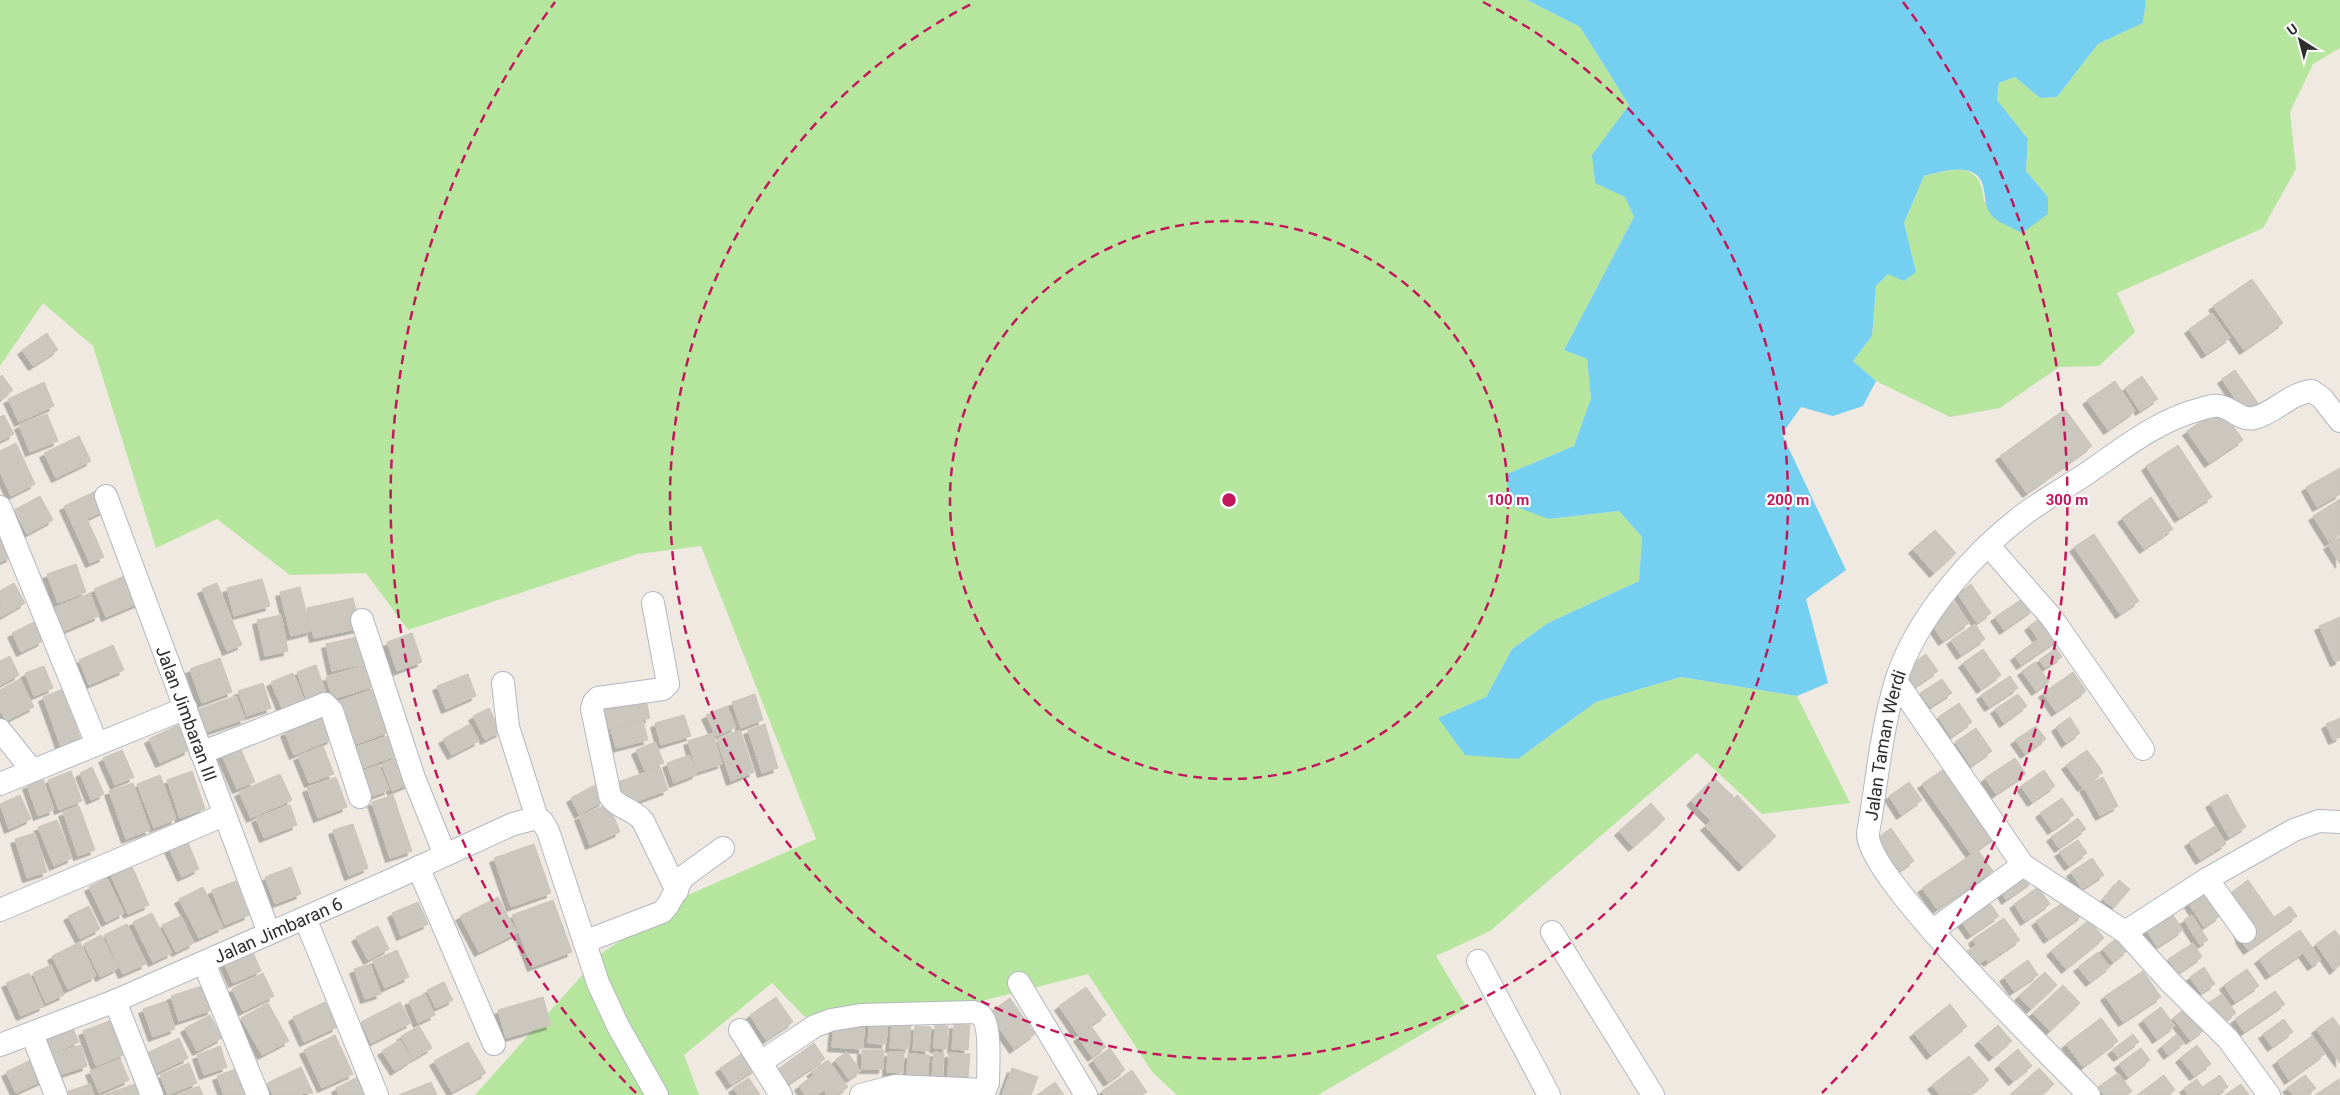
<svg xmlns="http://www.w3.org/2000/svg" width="2340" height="1095" viewBox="0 0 2340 1095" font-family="Roboto,sans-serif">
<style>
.green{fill:#b6e59e}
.water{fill:#75cff0}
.building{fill:#cbc7bf;stroke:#cbc5ba;filter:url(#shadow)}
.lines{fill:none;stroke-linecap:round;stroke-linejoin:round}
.minor-casing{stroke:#b4b7c1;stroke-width:24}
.minor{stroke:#fff;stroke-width:22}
.ring{fill:none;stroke:#c2185b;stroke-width:2.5;stroke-dasharray:9 6}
.labels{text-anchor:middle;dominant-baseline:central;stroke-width:4.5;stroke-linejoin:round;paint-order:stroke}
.street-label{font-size:18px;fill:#2e2e2e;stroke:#fff}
.centre{fill:#c2185b;stroke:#fff;stroke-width:2.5}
.ring-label{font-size:15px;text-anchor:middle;font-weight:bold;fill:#c2185b;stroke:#fff;stroke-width:4.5;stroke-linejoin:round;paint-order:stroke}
</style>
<defs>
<filter id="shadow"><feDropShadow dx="-4.5" dy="4.5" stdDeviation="0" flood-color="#0004"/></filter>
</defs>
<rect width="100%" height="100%" fill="#efe9e1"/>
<path class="green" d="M0,0H1527L1580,27L1629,105L1593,155L1595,182L1625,197L1634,217L1564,350L1587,359L1591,398L1574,446L1507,474L1549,519L1619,511L1642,537L1639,581L1548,623L1512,649L1486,697L1438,718L1518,759L1596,702L1681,677L1797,696L1850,803L1762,814L1697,753L1490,931L1436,956L1467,1008L1318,1095H1177L1153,1073L1088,974L977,1002L805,1017L772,983L684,1055L699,1095H475L602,953L688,895L816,839L701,546L638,554L408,630L366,573L290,575L217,519L156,548L93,346L43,303L0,366Z
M2146,0H2340V48L2313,64L2290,112L2296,169L2263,228L2117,293L2135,332L2099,366L2059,367L2000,408L1950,417L1876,381L1853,361L1872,336L1876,286L1888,274L1916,272L1904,223L1924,176C1955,169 1981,159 1984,202L2048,197L2026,171L2028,139L1997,100L1999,83L2015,77L2040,98L2057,97L2098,44L2143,23Z"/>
<path class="water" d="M1527,0H2146L2143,23L2098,44L2057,97L2040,98L2015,77L1999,83L1997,100L2028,139L2026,171L2048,197V214L2022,233C2013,228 2002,224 1994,218C1984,209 1986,197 1983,185C1975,160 1941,172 1924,176L1904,223L1916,272L1904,281L1888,274L1876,286L1872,336L1853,361L1876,381L1863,406L1833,416L1801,407L1782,434L1846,570L1806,599L1828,683L1797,696L1681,677L1596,702L1518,759L1465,755L1438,718L1486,697L1512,649L1548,623L1639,581L1642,537L1619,511L1549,519L1509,504L1507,474L1574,446L1591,398L1587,359L1564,350L1634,217L1625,197L1595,183L1592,155L1629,105L1580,27Z"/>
<path class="building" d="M2252,279L2283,323L2244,350L2213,306Z
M2212,313L2230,338L2206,354L2189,329Z
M47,333L58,350L33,366L22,350Z
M2235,370L2258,403L2244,412L2222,379Z
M2,375L13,390L1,400L0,377Z
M2142,376L2158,399L2140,411L2125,388Z
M2115,381L2135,411L2108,430L2087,400Z
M44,382L54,406L19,422L8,399Z
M2221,408L2243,440L2209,463L2187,431Z
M2065,409L2092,446L2027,493L2000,456Z
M47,414L58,441L30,452L19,425Z
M4,415L14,434L0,441V417Z
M79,436L91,461L56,478L44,453Z
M16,443L35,484L11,496L0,472V451Z
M2178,445L2212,497L2179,518L2146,466Z
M2340,468V494L2317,507L2306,487Z
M98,490L107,509L87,519L104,557L90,563L64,506Z
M40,496L53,520L27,534L14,510Z
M2151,497L2173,529L2144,549L2122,518Z
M2340,499V535L2329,542L2313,516Z
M0,530L11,557L0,562Z
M1935,530L1956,553L1934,573L1913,549Z
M2094,534L2139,601L2120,614L2074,547Z
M2340,537V564L2328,545Z
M76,564L86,592L58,603L47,574Z
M129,574L141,602L106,617L94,589Z
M262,579L270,606L234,616L227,588Z
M14,583L25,603L1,617L0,591Z
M217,583L242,645L227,651L202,589Z
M1971,584L1991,613L1977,623L1958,594Z
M300,587L311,631L291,636L280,592Z
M90,593L99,616L64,631L54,608Z
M2025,597L2034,609L2004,630L1995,617Z
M353,598L360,628L314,638L307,608Z
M1954,602L1969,623L1943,641L1929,620Z
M281,615L288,651L265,656L257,620Z
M2043,616L2059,639L2021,665L2015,656L2038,639L2029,626Z
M2340,617V660L2335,662L2319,626Z
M34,622L43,641L21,652L12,633Z
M1975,624L1985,639L1961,655L1951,640Z
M412,633L422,662L397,671L387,642Z
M361,636L367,663L332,671L326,644Z
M113,645L124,670L89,685L79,660Z
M2056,648L2062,657L2045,668L2039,660Z
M1983,649L2001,675L1981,689L1963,663Z
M1926,654L1938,671L1913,688L1901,672Z
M10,656L19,675L0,685V661Z
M220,658L232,692L202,703L190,669Z
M2035,662L2049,682L2036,691L2022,671Z
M368,664L375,686L333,699L326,677Z
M316,665L327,696L308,703L297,672Z
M44,666L53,688L34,696L25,673Z
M2073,672L2086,691L2056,712L2043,693Z
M293,673L306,704L284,713L271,682Z
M468,674L476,696L446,709L437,686Z
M2010,676L2018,688L1989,707L1981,695Z
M20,679L34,707L6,721L0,710V690Z
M1942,679L1952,693L1930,707L1920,693Z
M263,683L271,708L247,716L238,691Z
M63,689L81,740L61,747L43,697Z
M374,689L389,732L353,745L338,702Z
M755,694L763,720L741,728L732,702Z
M2018,694L2027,706L2004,723L1995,709Z
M236,696L245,719L207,732L199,709Z
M645,696L650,718L603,730L597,707Z
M1959,703L1972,722L1951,737L1938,717Z
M727,706L736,727L716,736L706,715Z
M489,708L501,732L485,740L473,716Z
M684,715L691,736L661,745L655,723Z
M323,716L332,739L294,755L285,732Z
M2070,717L2080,733L2066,743L2056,727Z
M2340,718V737L2333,740L2326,724Z
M643,721L648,740L616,748L611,730Z
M470,724L479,741L452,755L443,739Z
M765,724L778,768L762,773L748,730Z
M178,725L189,750L160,763L149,739Z
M2036,726L2046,739L2025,754L2015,740Z
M1976,728L1992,751L1971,766L1955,742Z
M740,730L754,772L731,781L717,739Z
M713,733L722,764L697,772L688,741Z
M391,735L398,755L360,769L353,748Z
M655,742L664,763L645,771L636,750Z
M239,745L255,782L237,789L221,753Z
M323,746L334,774L309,783L298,756Z
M122,750L134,777L115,785L103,758Z
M2087,750L2103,772L2082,787L2066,765Z
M689,755L697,774L674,783L667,763Z
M399,757L409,784L392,791L382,764Z
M2015,758L2026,774L1996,794L1985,778Z
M379,765L389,790L366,798L356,773Z
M1948,766L1997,836L1971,854L1922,784Z
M92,767L104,794L91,800L80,773Z
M660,767L668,790L627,805L618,782Z
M2044,770L2055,786L2032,802L2021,786Z
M71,771L82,801L59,810L48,780Z
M192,771L205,809L180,818L167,780Z
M280,774L292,800L251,818L239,792Z
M160,775L176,819L154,828L137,784Z
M336,777L347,807L318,818L307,788Z
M2103,777L2118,806L2100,816L2084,787Z
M1714,778L1735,798L1737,795L1776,836L1743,867L1705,826L1711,821L1691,801Z
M43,779L54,810L38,816L27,785Z
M1909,782L1922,800L1901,815L1889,796Z
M133,783L150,830L126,839L109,791Z
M595,785L604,801L579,814L571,798Z
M2227,794L2246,827L2229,837L2210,803Z
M20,795L31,819L9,829L0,804Z
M393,795L412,851L390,858L372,802Z
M2062,798L2074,815L2052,830L2040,813Z
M1651,803L1665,819L1633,847L1619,831Z
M609,804L620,832L590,845L579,816Z
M290,805L297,825L264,838L256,818Z
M79,806L95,850L78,856L63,812Z
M2078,818L2086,829L2059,848L2051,837Z
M57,820L72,858L54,866L38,827Z
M353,824L368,868L349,876L333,830Z
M2215,826L2226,844L2200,860L2189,842Z
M1891,828L1914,861L1899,871L1877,838Z
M35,833L47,872L27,878L15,839Z
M186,838L199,869L182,877L168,846Z
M2078,840L2087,853L2069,866L2059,852Z
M534,844L551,893L511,907L494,858Z
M1978,850L1993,871L1937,909L1922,888Z
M2092,858L2104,875L2082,889L2071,872Z
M131,864L149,905L128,914L110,873Z
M291,867L301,894L275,904L265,877Z
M2026,872L2033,881L2006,900L2000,890Z
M107,878L124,913L106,922L89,887Z
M2119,880L2130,889L2114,908L2103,900Z
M2248,880L2274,917L2290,906L2297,916L2248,950L2241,940L2228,895Z
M236,881L249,915L225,925L212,890Z
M203,887L223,927L199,938L179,899Z
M2038,887L2050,904L2025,921L2014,904Z
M2202,889L2220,916L2204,927L2186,899Z
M498,897L517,933L479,952L460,916Z
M2071,897L2083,915L2048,939L2036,921Z
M1987,899L1999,916L1971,935L1959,918Z
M553,900L572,952L532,967L512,915Z
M418,902L428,924L401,936L392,913Z
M89,906L100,929L80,939L68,916Z
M2171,912L2183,930L2157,947L2146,929Z
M152,913L172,953L153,962L133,922Z
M2192,915L2208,940L2200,945L2184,920Z
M181,916L194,943L176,952L162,925Z
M2004,918L2020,940L1988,962L1986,959L1976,966L1966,952L1976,945L1973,939Z
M2089,920L2104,938L2066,969L2051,951Z
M127,924L146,964L123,974L104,935Z
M378,926L389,949L368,960L356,937Z
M2300,930L2321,960L2312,966L2303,953L2270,975L2259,959Z
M2335,930L2340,937V965L2334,970L2316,944Z
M101,935L118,968L100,977L84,944Z
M2118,937L2128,950L2113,962L2103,949Z
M80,942L96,976L68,989L52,956Z
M2193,943L2202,957L2178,973L2168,959Z
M251,948L261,971L233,983L223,960Z
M397,950L409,977L385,988L373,961Z
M2098,952L2110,967L2090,982L2078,967Z
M2028,960L2038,975L2014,991L2004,977Z
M370,964L381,994L365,999L354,969Z
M51,965L64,995L46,1003L33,973Z
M2204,967L2215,984L2201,993L2190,977Z
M2247,969L2259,986L2235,1002L2224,985Z
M2143,971L2161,997L2123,1022L2105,996Z
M2045,972L2057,985L2031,1009L2019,996Z
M29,973L44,1006L21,1016L6,983Z
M263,973L274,996L243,1011L232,989Z
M444,982L453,1000L436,1008L427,990Z
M204,985L212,1010L179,1021L171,996Z
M2063,985L2080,1003L2050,1031L2033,1013Z
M1086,987L1106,1015L1078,1034L1059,1006Z
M2275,991L2285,1004L2244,1032L2235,1019Z
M425,994L435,1015L418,1023L409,1001Z
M2222,994L2236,1013L2222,1023L2208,1003Z
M543,997L551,1025L506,1038L498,1010Z
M776,997L793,1022L766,1040L750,1015Z
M1010,998L1035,1034L1014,1049L989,1013Z
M166,1001L175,1029L153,1037L143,1009Z
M325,1002L337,1027L304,1042L293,1017Z
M400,1002L411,1023L371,1043L361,1022Z
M268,1003L289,1041L262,1055L241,1018Z
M1950,1004L1967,1026L1931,1055L1914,1033Z
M2161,1007L2175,1026L2157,1039L2143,1020Z
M2187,1007L2204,1030L2190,1040L2173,1018Z
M210,1015L222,1038L197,1051L185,1028Z
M870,1017L888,1018L886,1044L868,1043Z
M2333,1017L2340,1027V1063L2316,1029Z
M2101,1018L2118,1041L2083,1067L2066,1044Z
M2284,1019L2293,1032L2272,1047L2263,1034Z
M112,1020L125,1054L96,1066L83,1031Z
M70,1022L79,1042L48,1055L40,1034Z
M892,1022L911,1023L909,1049L890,1048Z
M834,1024L864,1025L863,1049L832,1047Z
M954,1024L970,1025L968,1050L952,1049Z
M935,1025L948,1026L947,1049L934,1048Z
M1998,1025L2012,1041L1993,1057L1979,1041Z
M419,1026L432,1048L413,1059L401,1036Z
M915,1026L931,1027L929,1051L913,1050Z
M1092,1027L1106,1047L1092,1057L1078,1037Z
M2133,1034L2139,1042L2118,1057L2112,1050Z
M2177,1034L2184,1043L2168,1055L2162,1046Z
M335,1035L353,1074L322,1088L304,1050Z
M2312,1036L2325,1054L2289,1080L2277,1061Z
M179,1038L188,1058L156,1073L147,1053Z
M400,1040L412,1060L395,1071L382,1051Z
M468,1042L486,1073L452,1092L434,1061Z
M814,1043L825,1059L788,1084L778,1069Z
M81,1045L87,1066L57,1076L50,1055Z
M2197,1045L2211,1064L2194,1076L2180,1058Z
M220,1046L227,1067L204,1075L197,1055Z
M1110,1048L1125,1070L1108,1082L1093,1060Z
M2141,1048L2150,1060L2128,1077L2119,1064Z
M2018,1049L2032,1066L2013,1081L1999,1065Z
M862,1050H884L883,1069H862Z
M746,1051L757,1068L731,1085L720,1068Z
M847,1052L861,1071L849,1079L835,1060Z
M888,1052H904L903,1073L887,1072Z
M934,1052L944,1053L942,1078L932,1077Z
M949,1053L970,1054L968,1078L948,1077Z
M908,1054L929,1055L928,1076L907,1075Z
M1969,1056L1989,1080L1971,1095H1940L1932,1085Z
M35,1058L46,1079L16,1093L6,1072Z
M120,1059L129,1080L99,1093L90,1071Z
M828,1060L848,1087L836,1095H827L824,1090L817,1095H805L799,1086L814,1075L811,1072Z
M189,1063L197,1083L168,1095L160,1075Z
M301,1067L313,1093L273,1095L267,1083Z
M238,1068L248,1093L242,1095H224L217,1076Z
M1012,1068L1038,1077L1031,1095H1002Z
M2039,1068L2054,1084L2042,1095H2010Z
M1132,1070L1147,1092L1142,1095H1104L1102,1091Z
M2118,1073L2132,1091L2127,1095H2104L2098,1087Z
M2164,1075L2175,1090L2169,1095H2137Z
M2220,1075L2228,1087L2216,1095H2188L2184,1088L2197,1079L2202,1087Z
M2305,1075L2316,1088L2307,1095H2293L2287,1088Z
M358,1077L366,1095H339L336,1088Z
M749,1078L760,1095H738L733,1088Z
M2339,1079L2340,1095H2315Z
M431,1082L437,1095H399Z
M1055,1082L1064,1095H1037Z
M90,1084L94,1095H67L66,1092Z
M135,1084L138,1095H103Z
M2241,1084L2249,1095H2225Z
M199,1086L203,1095H177Z"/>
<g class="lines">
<g class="minor-casing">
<g id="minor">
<path id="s1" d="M106,496L269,933"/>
<path d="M0,507L97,744"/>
<path d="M1988,545L2052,618L2143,749"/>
<path d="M653,603L668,684L663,689L598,698L594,702L592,709L610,796C617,808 634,809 643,821L677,891"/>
<path d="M362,620L414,778L445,855"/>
<path d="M1896,681L2023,865L2125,932L2170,982L2228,1039L2269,1095"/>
<path d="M503,683L508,727L537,818"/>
<path d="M0,730L32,770"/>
<path d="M201,753L325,704L332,711L360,797"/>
<path d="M0,784L186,708"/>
<path d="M418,867L494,1044"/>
<path d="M2207,879L2245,932"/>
<path d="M0,910L224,815"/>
<path d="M305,918L377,1095"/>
<path d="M1932,931L2023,865"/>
<path d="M1552,932L1653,1095"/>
<path d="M2125,932L2207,879L2294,830L2319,821L2340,822"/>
<path d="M584,942L662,912L668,905L683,877L723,848"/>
<path d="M1478,961L1549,1095"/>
<path d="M204,963L258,1095"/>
<path d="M1019,983L1086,1095"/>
<path d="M115,1001L152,1095"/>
<path d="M740,1030L781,1095"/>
<path d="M32,1034L56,1095"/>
<path id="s2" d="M0,1045L115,1001L391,880L513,824L537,818L542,821L548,831L598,983L618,1026L657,1095"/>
<path d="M761,1062L815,1026L831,1020L861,1015L973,1012C977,1013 981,1014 983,1018C991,1029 988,1069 988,1083L985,1090L895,1086L861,1095"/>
<path id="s3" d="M2089,1095C2052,1057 1864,874 1868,833C1877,783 1881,730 1896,681C1915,619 1972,554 2023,515C2042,501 2063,489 2083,476C2120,451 2157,420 2201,409C2208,407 2216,404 2223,407C2234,410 2242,421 2254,418C2275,413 2290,393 2312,391L2322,398L2340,421"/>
</g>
</g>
<use href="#minor" class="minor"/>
</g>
<g class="ring">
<circle cx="1229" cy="500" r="279"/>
<path d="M1483 2A559 559 0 1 1 975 2"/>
<path d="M636 1093A838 838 0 0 1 555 2M1903 2A838 838 0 0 1 1822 1093"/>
</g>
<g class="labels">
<g class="street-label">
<text stroke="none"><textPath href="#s1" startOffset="232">Jalan Jimbaran III</textPath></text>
<text stroke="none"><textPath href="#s3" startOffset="435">Jalan Taman Werdi</textPath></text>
<text stroke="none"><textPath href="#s2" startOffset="301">Jalan Jimbaran 6</textPath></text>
</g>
</g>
<circle cx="1229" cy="500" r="8" class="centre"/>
<g class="ring-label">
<text x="1508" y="505">100 m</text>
<text x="1788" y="505">200 m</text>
<text x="2067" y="505">300 m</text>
</g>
<g transform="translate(2300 40) rotate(324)" stroke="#ffffff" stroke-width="4" paint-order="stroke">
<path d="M0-4L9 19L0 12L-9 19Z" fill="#2e2e2e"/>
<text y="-8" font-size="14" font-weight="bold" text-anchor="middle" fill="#2e2e2e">U</text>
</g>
</svg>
